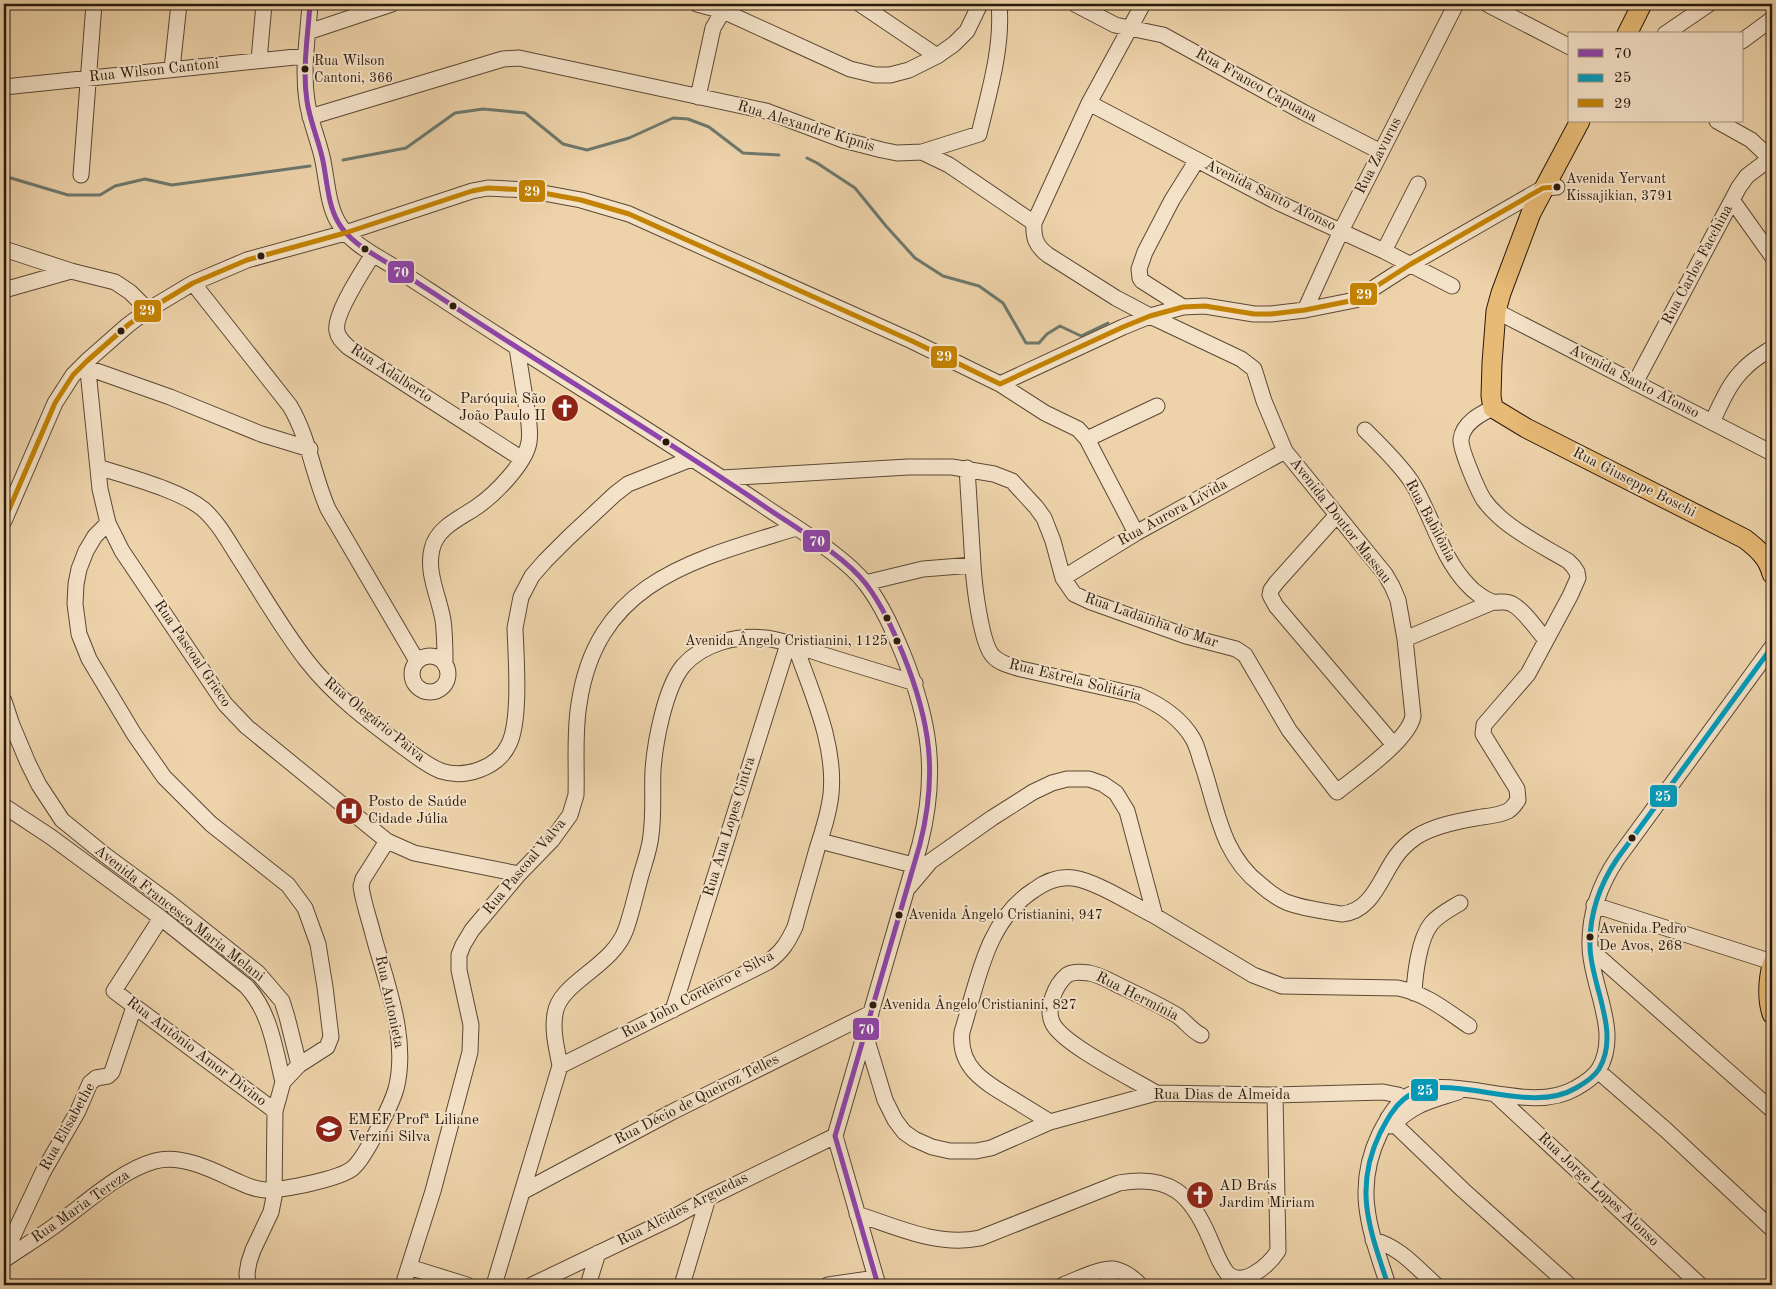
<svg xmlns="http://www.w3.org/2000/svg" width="1776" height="1289" viewBox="0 0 1776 1289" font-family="'Old Standard TT',serif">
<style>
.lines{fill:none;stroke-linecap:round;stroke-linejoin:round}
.stream{stroke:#6d786d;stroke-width:3}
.minor-casing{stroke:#5a4834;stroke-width:17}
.major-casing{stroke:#29190c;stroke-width:21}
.minor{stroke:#f4e2c8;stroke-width:15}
.major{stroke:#e7ba75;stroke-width:19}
.bus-1-casing{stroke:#f4e2c8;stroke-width:9}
.bus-2-casing{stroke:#f4e2c8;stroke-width:9}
.bus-3-casing{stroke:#f4e2c8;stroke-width:9}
.bus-1{stroke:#8e44ad;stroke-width:5}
.bus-2{stroke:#049bbb;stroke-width:5}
.bus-3{stroke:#c48303;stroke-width:5}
.bus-dot{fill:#29190c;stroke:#f4e2c8;stroke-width:2}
.labels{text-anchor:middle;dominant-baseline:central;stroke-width:4;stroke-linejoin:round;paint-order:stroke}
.bus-label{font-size:14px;fill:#29190c;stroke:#f4e2c8;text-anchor:start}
.street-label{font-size:15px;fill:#29190c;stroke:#f4e2c8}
.poi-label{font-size:15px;fill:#29190c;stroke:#f4e2c8;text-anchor:start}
.line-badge{stroke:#f4e2c8;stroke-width:2}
.badge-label{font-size:14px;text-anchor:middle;font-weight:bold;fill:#fff}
</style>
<rect width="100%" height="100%" fill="#eed3aa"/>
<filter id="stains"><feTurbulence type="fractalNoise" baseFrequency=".004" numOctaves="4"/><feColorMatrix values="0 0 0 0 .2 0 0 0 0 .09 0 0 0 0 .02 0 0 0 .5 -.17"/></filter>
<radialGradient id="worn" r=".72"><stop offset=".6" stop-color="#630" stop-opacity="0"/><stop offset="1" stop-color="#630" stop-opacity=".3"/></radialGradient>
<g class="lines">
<path class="stream" d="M807,158L817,163L855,188L886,226L915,258L943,276L979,286L1003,303L1026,343H1039L1047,334L1060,326L1081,336L1108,323
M343,160L406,148L455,113L483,109L525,113L563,144L587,150L629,138L673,118L688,119L709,127L743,153L779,155
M4,176L68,195H100L115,186L145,179L172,185L310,166"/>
<g class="minor-casing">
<path id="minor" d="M310,4C308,36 302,69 307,101C310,122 319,141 323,161C327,181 328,205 338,222C349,242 373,254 391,265C411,279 432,292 453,306C555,373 660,436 761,504C791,525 844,555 866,584C882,605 893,630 903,654C930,721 938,773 920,844L835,1136L878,1285
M697,4L723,11L850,69L875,75H890L909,70L937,56L954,44L967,31L980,4
M860,4L937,56
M1075,4L1115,25L1163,35L1303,112L1381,152
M1487,4L1570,47
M308,32L392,4
M1665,34L1709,4
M1742,41L1772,19
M259,60L264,4
M172,69L179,4
M4,87L305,56
M698,97L713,28L727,4
M1089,103L1279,203L1384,251L1452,286
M310,117L503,59L519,58L766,111L843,140L882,150L897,153L922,152L979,134C989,92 1003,47 999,4
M1717,121L1751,140L1770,158
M81,175L94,4
M1732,200L1772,256
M1034,223L1089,103L1143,4
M4,249L71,271L115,282L130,292L148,310
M1384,251L1418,184
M373,254C364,269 333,315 337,331C338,338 343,342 348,347L522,459
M193,283L290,406C309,438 313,475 328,509L417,661
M4,290L71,271
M1183,307L1142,281L1140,278L1139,269L1145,252L1172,200L1197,160
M1305,310L1341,231L1456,4
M1496,311L1772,453
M87,361L100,489L108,523L122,551L225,704L247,727L387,841L414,853L519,874
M88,368L170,397L261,434L310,449
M1635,383L1739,187L1747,176L1772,157
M1000,384L1045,413L1078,429L1087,439L1136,533
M1712,422C1721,404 1729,383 1744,369C1752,360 1763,354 1772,348
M1365,430C1381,446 1398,462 1411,481C1432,514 1440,556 1468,585C1473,591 1485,600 1493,602C1500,603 1505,600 1512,604C1524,610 1537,630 1546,640
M1087,439L1157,406
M98,467C128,477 180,490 203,509C218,522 228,541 239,558C261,592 282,629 307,661C334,696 371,723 406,749C417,757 428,766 441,771C465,779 498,768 509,744C521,719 516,657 515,628L521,597L532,576L545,561L569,537L615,494L628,484L691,459
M967,468L973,565
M722,478L908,467H952L994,474L1012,481L1036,507L1044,518L1053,541L1063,578L1074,594L1091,602L1186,636L1236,649L1245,655L1289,730L1337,792C1357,776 1409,740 1413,716L1405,639L1398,600L1392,586L1385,574L1285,451L1264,401L1254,369L1241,359L1150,316L1116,298L1048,255C1036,246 1033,238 1034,223L949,165L922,152
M1336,516L1276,583L1271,590L1270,595L1276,606L1394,745
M4,521L55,403L73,375L87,361L128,325L148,310L193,283L247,260L345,233L472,191L488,188L527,190L581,200L629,214L912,341L1000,384L1123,327L1150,316L1183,307L1205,306L1254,314H1271L1305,310L1355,300L1411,264L1543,188L1557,187
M108,523L95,536L86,551L79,569L76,584L75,604L79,634L89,659L134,734L164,777L211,824L288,885L305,908L318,944L325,987L331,1037L327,1047L299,1065L283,1082L275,1111L274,1197L271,1212L253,1250L249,1262L247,1273L248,1285
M1063,578L1136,533L1285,451
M865,583L923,569L973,565C974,584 981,644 993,656C1000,664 1012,666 1021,669L1138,695C1159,704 1181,718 1193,739C1197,746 1199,754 1201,761C1217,806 1220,854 1261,885C1269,892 1277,898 1286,902C1304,909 1324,911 1342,914C1373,911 1381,876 1397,855C1402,848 1409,842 1416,837C1435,825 1460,821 1482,817C1491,816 1500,815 1508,811C1513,808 1515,804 1518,800L1517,789L1483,734L1484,725L1528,674L1570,596L1578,578L1577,572L1573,566L1568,561C1546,548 1522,536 1503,520C1496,514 1489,507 1484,500C1478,491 1460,449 1461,439C1463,423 1480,414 1493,408
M1405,639L1493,602
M412 674a18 18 0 1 1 36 0a18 18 0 1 1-36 0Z
M445,665C445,650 445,635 443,620C439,597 426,572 432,549C437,527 461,518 478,506C495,494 526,463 529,442C531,430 528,416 526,404C523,385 520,367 517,348
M4,701L12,725L28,763L39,785L62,820L105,855L166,900L258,973L282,1001L287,1017L299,1065
M4,806L51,837L161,918L246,986C270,1011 275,1049 283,1082
M820,841L913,865L923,863
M909,887L931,861L992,818L1033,792L1052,783L1067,779H1089L1103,784L1116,793L1127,811L1155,916L1253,975L1282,986L1398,988C1425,993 1447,1011 1469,1026
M1594,905L1772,962
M161,918L114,991L275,1111
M1590,949L1772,1110
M1414,993C1415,974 1419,939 1431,924C1438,915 1450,909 1460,903
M673,1010L788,644
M865,1034L885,1100L895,1120L904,1132L914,1139L932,1147L950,1151H976L991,1148L1050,1122L1156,1093L1275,1095L1383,1092L1398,1095L1417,1105
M560,1066C557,1049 552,1032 555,1014C559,982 613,967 626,929C632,912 636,893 641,875C645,861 650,848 651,835C654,813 652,792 653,770C655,742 665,688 683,666C703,643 737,635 766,638C786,641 806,649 824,655C854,664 885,674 915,683
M1598,1071L1666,1130L1772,1229
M1156,1093C1133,1079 1064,1045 1053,1024C1045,1009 1055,985 1067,975C1073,971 1082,972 1089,973C1100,975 1110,981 1120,986C1139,995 1160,1005 1178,1016C1186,1022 1192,1031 1201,1035
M1496,1095L1700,1285
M1388,1118L1463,1190L1569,1285
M1050,1122C1037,1114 1024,1106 1011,1098C984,1082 958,1067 962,1032C978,981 986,921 1034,890C1045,882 1058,876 1073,878C1096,881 1133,905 1155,916
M1391,1126C1416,1103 1427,1102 1458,1092
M524,1191L672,1112L871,1013
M857,1214C897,1227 938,1247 980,1238L1119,1183C1170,1174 1191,1194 1210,1239C1215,1250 1219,1263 1227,1273C1242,1289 1269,1265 1278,1251L1275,1095
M1373,1240C1399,1246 1417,1268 1436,1285
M4,1255L43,1172L78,1111L90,1083L96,1078L108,1076L112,1072L134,1007
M4,1260C21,1248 40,1237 57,1224C85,1204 121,1170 155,1161C180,1154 211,1169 234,1180C244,1184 254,1190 266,1190C284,1190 340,1179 353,1168C362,1160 368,1147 374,1137C382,1121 391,1106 396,1089C409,1038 386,983 373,934C369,918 363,902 361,886L363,879L387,841
M409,1267L467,1285
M403,1285L433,1191L470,1052L471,1025L459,970V955L463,945L472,930L519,874L552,840L570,815L576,795C577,765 574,734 579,704C597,581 694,560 796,528
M494,1285L560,1066L768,962C782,952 788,942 795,927C802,901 810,875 817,849C823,831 829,813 831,794C836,743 811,692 795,645
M532,1285L674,1217L708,1198L835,1136
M588,1285L598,1253
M682,1285L708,1198
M828,1285L876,1278
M1063,1285C1076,1280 1099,1268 1113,1269C1122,1270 1134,1278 1140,1285
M1107,1285L1113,1269
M1388,1285C1370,1230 1353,1189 1380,1133C1387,1120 1393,1108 1404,1099C1444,1066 1526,1118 1576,1088C1585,1083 1594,1077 1599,1069C1621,1032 1591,986 1590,947C1589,914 1599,886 1617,859L1772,647"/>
</g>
<g class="major-casing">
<path id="major" d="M1627,34L1642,4
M1580,121L1531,213L1501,293L1496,311L1492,363L1491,396L1493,408L1526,428L1745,539C1758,549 1768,558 1772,574
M1772,965C1768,982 1767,998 1772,1014"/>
</g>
<use href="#minor" class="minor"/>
<use href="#major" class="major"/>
<g class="bus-1-casing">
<path id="bus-1" d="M310,4C308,36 302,69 307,101C310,122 319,141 323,161C327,181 328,205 338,222C349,242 373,254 391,265C411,279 432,292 453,306C555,373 660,436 761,504C791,525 844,555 866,584C882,605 893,630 903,654C930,721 938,773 920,844L835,1136L878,1285"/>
</g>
<g class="bus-2-casing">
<path id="bus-2" d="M1388,1285C1370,1230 1353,1189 1380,1133C1387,1120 1393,1108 1404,1099C1444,1066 1526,1118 1576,1088C1585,1083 1594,1077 1599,1069C1621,1032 1591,986 1590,947C1589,914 1599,886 1617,859L1772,647"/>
</g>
<g class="bus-3-casing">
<path id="bus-3" d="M4,521L55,403L73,375L87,361L128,325L148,310L193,283L247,260L345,233L472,191L488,188L527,190L581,200L629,214L912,341L1000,384L1123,327L1150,316L1183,307L1205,306L1254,314H1271L1305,310L1355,300L1411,264L1543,188L1557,187"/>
</g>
<use href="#bus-1" class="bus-1"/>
<use href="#bus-2" class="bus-2"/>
<use href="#bus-3" class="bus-3"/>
</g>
<defs>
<g id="church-disc" transform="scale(1.4375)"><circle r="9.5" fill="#8f2418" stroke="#f4e2c8"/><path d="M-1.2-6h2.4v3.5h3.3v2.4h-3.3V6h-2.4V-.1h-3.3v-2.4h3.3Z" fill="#fff"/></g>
<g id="hospital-disc" transform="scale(1.4375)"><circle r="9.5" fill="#8f2418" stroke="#f4e2c8"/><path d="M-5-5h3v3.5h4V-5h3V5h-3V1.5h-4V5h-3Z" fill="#fff"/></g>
<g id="school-disc" transform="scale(1.4375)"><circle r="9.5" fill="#8f2418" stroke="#f4e2c8"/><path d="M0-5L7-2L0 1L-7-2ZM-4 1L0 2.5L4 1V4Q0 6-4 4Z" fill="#fff"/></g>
</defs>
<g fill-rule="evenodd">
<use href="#church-disc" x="565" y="408"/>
<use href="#hospital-disc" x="349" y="811"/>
<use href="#school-disc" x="329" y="1129"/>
<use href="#church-disc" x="1200" y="1195"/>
</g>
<g class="bus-dot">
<circle cx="305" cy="69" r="4.5"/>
<circle cx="1557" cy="187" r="4.5"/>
<circle cx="365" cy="249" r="4.5"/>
<circle cx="261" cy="256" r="4.5"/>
<circle cx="453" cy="306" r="4.5"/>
<circle cx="121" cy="331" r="4.5"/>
<circle cx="666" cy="442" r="4.5"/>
<circle cx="887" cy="618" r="4.5"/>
<circle cx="897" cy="641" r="4.5"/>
<circle cx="1632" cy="838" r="4.5"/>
<circle cx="899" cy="915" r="4.5"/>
<circle cx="1590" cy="937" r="4.5"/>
<circle cx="873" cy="1005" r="4.5"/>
</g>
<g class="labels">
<g class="bus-label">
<text x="314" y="61">Rua Wilson<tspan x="314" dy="17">Cantoni, 366</tspan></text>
<text x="1566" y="179">Avenida Yervant<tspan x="1566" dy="17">Kissajikian, 3791</tspan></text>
<text x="888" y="641" text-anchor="end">Avenida Ângelo Cristianini, 1125</text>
<text x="908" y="915">Avenida Ângelo Cristianini, 947</text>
<text x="1599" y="929">Avenida Pedro<tspan x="1599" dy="17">De Avos, 268</tspan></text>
<text x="882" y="1005">Avenida Ângelo Cristianini, 827</text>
</g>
<g class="street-label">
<text transform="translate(154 71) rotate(-6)">Rua Wilson Cantoni</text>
<text transform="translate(1256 86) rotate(29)">Rua Franco Capuana</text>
<text transform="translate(806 127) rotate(17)">Rua Alexandre Kipnis</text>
<text transform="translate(1379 156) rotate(-63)">Rua Zavurus</text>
<text transform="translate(1270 196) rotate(26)">Avenida Santo Afonso</text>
<text transform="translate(1698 265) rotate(-62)">Rua Carlos Facchina</text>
<text transform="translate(391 374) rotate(33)">Rua Adalberto</text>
<text transform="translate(1634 382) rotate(27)">Avenida Santo Afonso</text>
<text transform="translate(1634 483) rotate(27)">Rua Giuseppe Boschi</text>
<text transform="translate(1173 513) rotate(-29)">Rua Aurora Lívida</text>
<text transform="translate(1340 521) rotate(52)">Avenida Doutor Massau</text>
<text transform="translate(1430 521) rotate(62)">Rua Babilônia</text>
<text transform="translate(1151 621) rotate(19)">Rua Ladainha do Mar</text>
<text transform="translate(192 654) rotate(56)">Rua Pascoal Grieco</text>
<text transform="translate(1075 681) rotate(14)">Rua Estrela Solitária</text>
<text transform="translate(374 720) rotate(39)">Rua Olegário Paiva</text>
<text transform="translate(730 827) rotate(-73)">Rua Ana Lopes Cintra</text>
<text transform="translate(525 867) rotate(-50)">Rua Pascoal Valva</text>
<text transform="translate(179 914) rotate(38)">Avenida Francesco Maria Melani</text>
<text transform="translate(698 995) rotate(-28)">Rua John Cordeiro e Silva</text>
<text transform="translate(1137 997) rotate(27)">Rua Hermínia</text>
<text transform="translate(389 1002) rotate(78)">Rua Antonieta</text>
<text transform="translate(196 1052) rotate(37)">Rua Antônio Amor Divino</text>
<text x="1222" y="1095">Rua Dias de Almeida</text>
<text transform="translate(697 1100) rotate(-27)">Rua Décio de Queiroz Telles</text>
<text transform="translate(68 1127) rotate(-61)">Rua Elisabethe</text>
<text transform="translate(1598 1190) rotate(43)">Rua Jorge Lopes Alonso</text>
<text transform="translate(81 1207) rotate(-35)">Rua Maria Tereza</text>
<text transform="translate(683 1210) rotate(-27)">Rua Alcides Arguedas</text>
</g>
<g class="poi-label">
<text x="546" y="399" text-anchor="end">Paróquia São<tspan x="546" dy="17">João Paulo II</tspan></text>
<text x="368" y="802">Posto de Saúde<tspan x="368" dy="17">Cidade Júlia</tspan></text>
<text x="348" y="1120">EMEF Profª Liliane<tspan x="348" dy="17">Verzini Silva</tspan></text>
<text x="1219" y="1186">AD Brás<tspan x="1219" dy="17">Jardim Miriam</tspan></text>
</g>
</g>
<g class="line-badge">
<rect x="518" y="179" width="28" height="24" rx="5" fill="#c48303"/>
<rect x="387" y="260" width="28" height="24" rx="5" fill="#8e44ad"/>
<rect x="1349" y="282" width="29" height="24" rx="5" fill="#c48303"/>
<rect x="133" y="299" width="29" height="24" rx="5" fill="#c48303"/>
<rect x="930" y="345" width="28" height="24" rx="5" fill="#c48303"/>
<rect x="802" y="529" width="29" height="24" rx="5" fill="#8e44ad"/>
<rect x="1649" y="784" width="29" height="24" rx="5" fill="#049bbb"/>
<rect x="852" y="1017" width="28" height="24" rx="5" fill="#8e44ad"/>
<rect x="1410" y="1078" width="29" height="24" rx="5" fill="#049bbb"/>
</g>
<g class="badge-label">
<text x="532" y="196">29</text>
<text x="401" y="277">70</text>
<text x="1364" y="299">29</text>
<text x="147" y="315">29</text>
<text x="944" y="361">29</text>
<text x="817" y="546">70</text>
<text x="1663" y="801">25</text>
<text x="866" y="1034">70</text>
<text x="1425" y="1095">25</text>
</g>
<rect width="1776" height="1289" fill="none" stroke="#eed3aa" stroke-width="20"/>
<rect x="5" y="5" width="1766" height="1279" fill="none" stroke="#29190c" stroke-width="2.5"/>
<rect x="10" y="10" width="1756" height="1269" fill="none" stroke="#29190c"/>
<rect x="1568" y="32" width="175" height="90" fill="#f4e2c8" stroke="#a3927d"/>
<rect x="1578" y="49" width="25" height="8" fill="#8e44ad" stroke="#a3927d"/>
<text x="1614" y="58" font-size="15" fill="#29190c">70</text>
<rect x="1578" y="74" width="25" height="8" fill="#049bbb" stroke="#a3927d"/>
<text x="1614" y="82" font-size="15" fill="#29190c">25</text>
<rect x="1578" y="99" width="25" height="8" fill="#c48303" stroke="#a3927d"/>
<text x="1614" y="108" font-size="15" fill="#29190c">29</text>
<rect width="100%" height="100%" filter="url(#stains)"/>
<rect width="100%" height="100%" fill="url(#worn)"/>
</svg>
